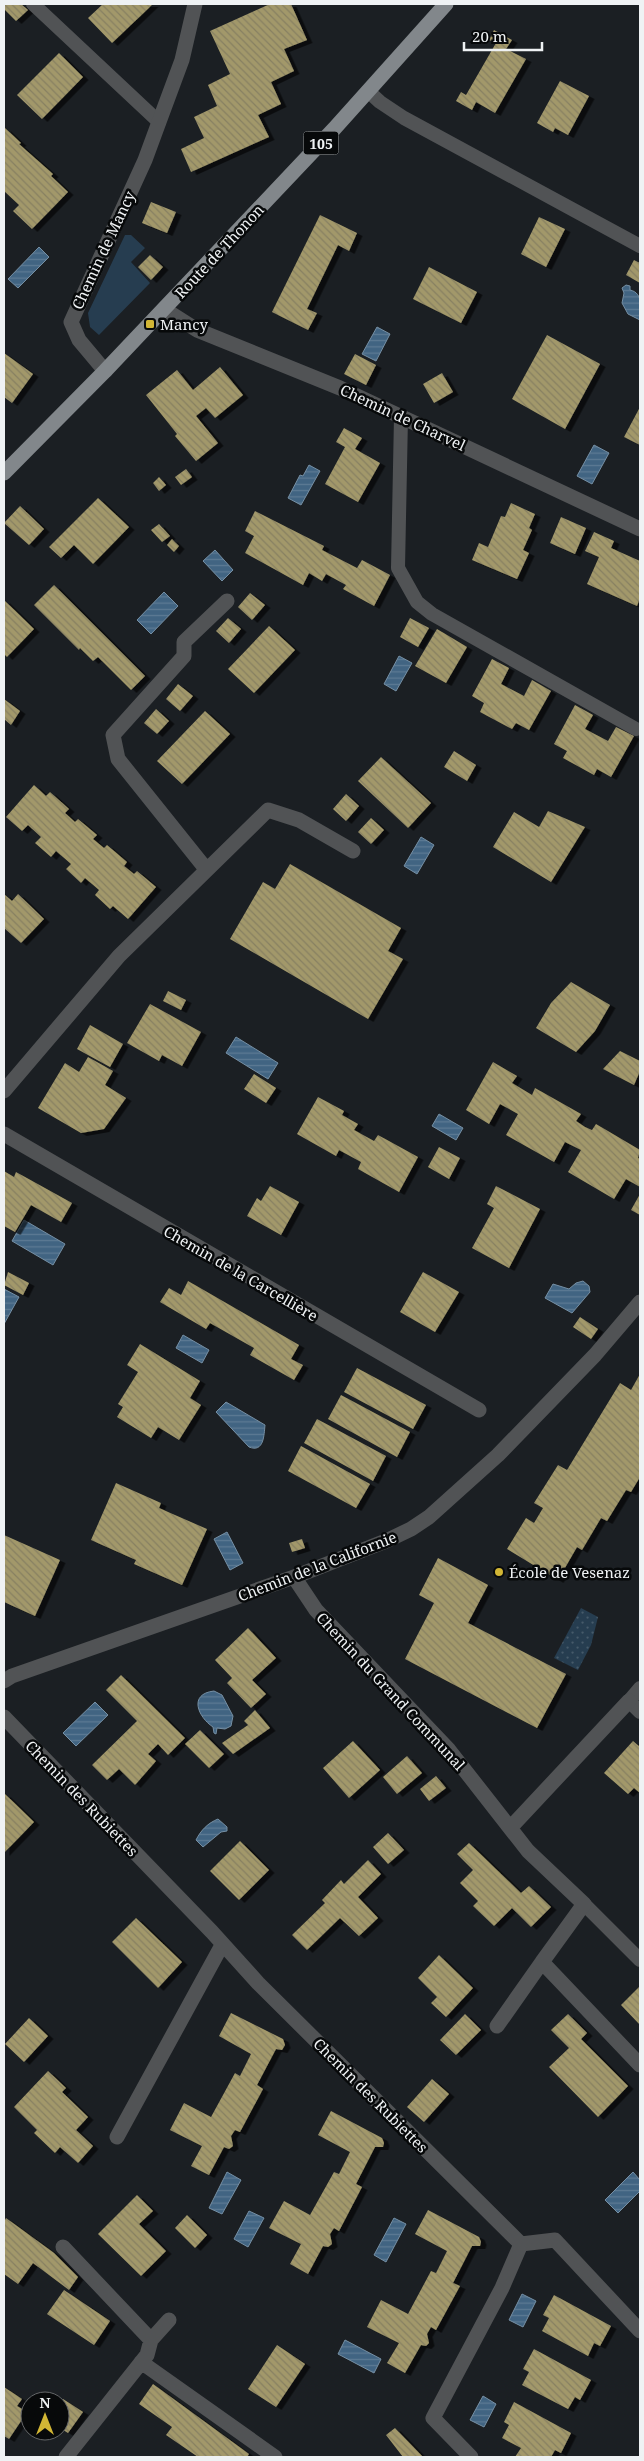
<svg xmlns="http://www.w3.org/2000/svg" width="644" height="2461" viewBox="0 0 644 2461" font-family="'Noto Serif',serif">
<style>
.grass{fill:#263d50}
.park{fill:url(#park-dots)}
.water{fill:url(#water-rules);stroke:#758fa4}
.building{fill:url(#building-back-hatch);filter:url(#shadow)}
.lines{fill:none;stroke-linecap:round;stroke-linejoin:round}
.lane{stroke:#515355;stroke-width:14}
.street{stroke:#515355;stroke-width:15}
.primary{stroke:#82878b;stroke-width:15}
.poi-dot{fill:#d2b635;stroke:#07090a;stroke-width:2}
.labels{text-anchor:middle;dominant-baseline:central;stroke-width:5;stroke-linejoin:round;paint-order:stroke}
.shield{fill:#07090a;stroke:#a9acae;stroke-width:1}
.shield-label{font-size:14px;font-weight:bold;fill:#eff2f4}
.street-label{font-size:15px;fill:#eff2f4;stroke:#07090a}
.poi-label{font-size:15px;fill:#eff2f4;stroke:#07090a;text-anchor:start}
</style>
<defs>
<pattern id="park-dots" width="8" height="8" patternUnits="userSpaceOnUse" patternTransform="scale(1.25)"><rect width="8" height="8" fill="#263d50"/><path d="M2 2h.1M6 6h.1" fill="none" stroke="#465a6a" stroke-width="1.8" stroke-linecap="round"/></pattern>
<pattern id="water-rules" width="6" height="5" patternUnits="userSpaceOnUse" patternTransform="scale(1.25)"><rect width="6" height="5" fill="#416482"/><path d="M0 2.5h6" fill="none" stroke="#5d7b94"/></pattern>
<pattern id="building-back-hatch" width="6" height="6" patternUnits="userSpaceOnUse" patternTransform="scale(1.25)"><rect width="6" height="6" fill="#a2986b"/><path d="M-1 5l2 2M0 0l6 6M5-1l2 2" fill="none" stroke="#878061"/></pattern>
<filter id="shadow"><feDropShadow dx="5.5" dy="3" stdDeviation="0" flood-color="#0009"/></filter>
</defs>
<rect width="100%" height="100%" fill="#1b1f23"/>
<path class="grass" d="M125,235H131L145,248L131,262L150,283L99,335L90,327L88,313Z"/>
<path class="park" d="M581,1608L598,1617L591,1645L578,1670L554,1658Z"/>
<path class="water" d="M39,247L49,257L18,288L8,279Z
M626,285L630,286V290C644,293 640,309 640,320L628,314L622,303L624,293L622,288Z
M377,327L390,334L376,361L362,354Z
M594,445L609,453L592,484L577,476Z
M309,465L320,471L301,505L288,498L300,475L303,476Z
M215,550L233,570L222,581L203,561Z
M164,592L178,606L151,634L137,620Z
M399,656L412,663L396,691L384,684Z
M421,837L434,845L417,874L404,866Z
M236,1037L278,1063L268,1079L226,1053Z
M439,1114L463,1128L456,1140L432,1126Z
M24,1220L65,1244L53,1265L12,1241Z
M583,1281L589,1286L590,1292L572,1313L545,1298L553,1284L569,1289L576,1283Z
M4,1289L19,1297L4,1324Z
M183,1335L209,1350L202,1363L176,1348Z
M226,1402L265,1425C264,1435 264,1453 249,1447L216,1412Z
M227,1532L243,1563L230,1570L214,1539Z
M214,1691L222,1695L233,1716L231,1726L225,1729L217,1728L216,1734L214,1733L213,1727C198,1717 188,1694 214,1691Z
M95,1702L108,1715L76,1746L63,1733Z
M218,1819L227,1827V1831L221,1832L203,1847L196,1840C201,1830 208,1823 218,1819Z
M227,2172L241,2180L222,2214L209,2208Z
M633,2172L640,2180V2191L618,2213L605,2200Z
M249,2211L264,2218L248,2247L234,2239Z
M394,2218L406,2224L386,2262L374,2255Z
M522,2294L536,2301L523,2327L509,2320Z
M345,2340L381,2359L374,2373L338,2354Z
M483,2396L496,2404L484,2427L470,2420Z"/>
<path class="building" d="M4,4H21L28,10L16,21L4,9Z
M103,4H153L112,43L88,18Z
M270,4H291L307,40L284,49L294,71L271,82L281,104L258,115L269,137L191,172L181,149L204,138L194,117L217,106L208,85L230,74L210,31Z
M494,30L512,40L506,49L526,59L495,113L476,102L472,110L456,101L461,92L466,95L496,43L489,40Z
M59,53L83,77L42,119L17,95Z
M560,81L589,96L568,135L555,128L553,132L537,123Z
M5,128L21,143L19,144L53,174L51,176L68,192L32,229L13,211L19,205L5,192L4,194Z
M151,202L176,212L167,233L142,223Z
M320,215L357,233L349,251L338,245L307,309L317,313L308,330L272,312Z
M539,217L565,229L546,267L521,254Z
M150,255L163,267L151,280L138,267Z
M634,260L640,263V283L626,275Z
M429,267L477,292L461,323L413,299Z
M547,335L600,364L565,429L512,399Z
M4,353L33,374L12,403L4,397Z
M355,354L376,365L366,385L344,374Z
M220,367L243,395L215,418L206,408L196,416L218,443L196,461L175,436L177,434L146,395L177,370L193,390Z
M442,373L453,392L434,403L423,384Z
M640,407V445L624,437Z
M344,428L362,438L355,449L380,463L358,502L325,484L345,447L336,442Z
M186,469L192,477L181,485L175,477Z
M159,477L166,485L159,491L153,483Z
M98,498L129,527L93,564L74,545L61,558L49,547Z
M511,503L535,514L529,528L532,530L523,550L529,553L517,579L472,560L479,543L488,547L501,516L505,517Z
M20,506L44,529L29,545L4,523Z
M255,511L324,546L322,550L357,568L362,560L390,575L374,606L343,589L346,585L326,574L322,581L309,573L303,585L245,553L254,536L245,531Z
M561,517L586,528L575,554L550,543Z
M159,524L170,536L162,542L151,530Z
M594,532L614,541L611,548L640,561V598L637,606L587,584L599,557L585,551Z
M172,539L179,546L174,552L167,545Z
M54,585L145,676L131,690L98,657L93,661L80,648L79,650L34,605Z
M250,593L265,605L252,620L238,607Z
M4,600L34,629L7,657L4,654Z
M228,618L241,629L229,643L216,631Z
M410,618L429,628L418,647L400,637Z
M269,626L295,650L254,693L228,669Z
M437,629L467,647L446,683L415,666Z
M492,659L509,668L501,684L524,696L532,680L551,691L529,730L516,723L512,729L480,712L484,703L472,696Z
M178,684L193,696L180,711L166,699Z
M4,699L20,711L11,725L4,719Z
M575,705L593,715L585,729L608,741L616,727L634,736L611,777L597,769L594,775L563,758L567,751L554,744Z
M156,709L169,721L157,734L144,723Z
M205,711L230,734L182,784L157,761Z
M454,751L476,765L467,781L444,767Z
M381,757L431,803L408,828L358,781Z
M34,785L46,796L50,792L69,809L65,813L75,822L78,819L97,835L93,839L104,848L107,845L127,862L124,866L134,874L137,871L156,887L128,919L113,906L110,909L95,895L99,890L85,878L81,883L66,869L71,864L56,851L51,857L35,843L41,837L28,825L22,831L6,817Z
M346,794L359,806L346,821L333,809Z
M548,811L585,827L551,882L493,847L514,812L539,827Z
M371,818L384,830L371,844L358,832Z
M290,864L401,928L388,951L403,959L368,1019L230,939L263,882L275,889Z
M4,894L12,901L18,894L44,919L21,943L4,928Z
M571,982L610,1005L595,1031L576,1052L536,1028L551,1003Z
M168,991L186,1000L181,1010L163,1001Z
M150,1004L201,1032L182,1066L162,1055L159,1061L127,1043Z
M90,1025L123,1044L110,1067L77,1049Z
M620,1051L640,1061V1071L634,1085L603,1069Z
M88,1057L113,1071L105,1085L126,1098L104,1129L81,1133L38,1108L65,1063L79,1072Z
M493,1062L517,1076L512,1083L532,1095L535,1088L581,1114L576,1121L585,1127L592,1130L596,1124L640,1150L638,1158L640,1159V1187L626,1179L614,1199L568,1172L581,1150L565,1142L554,1162L506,1135L518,1114L500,1104L489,1124L466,1110Z
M254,1074L276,1088L266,1103L244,1089Z
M318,1097L344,1111L342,1115L358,1124L354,1130L374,1141L378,1135L418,1157L399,1192L358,1169L361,1162L339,1150L336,1156L297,1134Z
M439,1147L460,1158L449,1179L428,1167Z
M4,1171L14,1177L16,1172L72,1203L61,1222L31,1205L15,1232L4,1226Z
M270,1186L299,1202L281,1235L247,1216L257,1198L261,1201Z
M496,1186L540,1209L509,1268L472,1248L494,1208L487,1204Z
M640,1194V1215L631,1210Z
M8,1272L29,1283L23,1295L4,1285Z
M423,1272L459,1292L435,1332L400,1312Z
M188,1281L299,1345L291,1359L303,1365L294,1380L250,1355L254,1348L210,1323L206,1329L160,1302L169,1288L181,1295Z
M580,1317L598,1329L591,1339L573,1327Z
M140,1344L200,1381L190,1398L201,1405L179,1440L158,1427L151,1438L117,1417L123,1407L118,1404L138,1372L127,1365Z
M357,1368L426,1405L413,1429L344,1392Z
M640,1374V1477L631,1492L626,1490L607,1521L601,1518L582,1550L577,1547L558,1580L507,1549L526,1518L534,1523L543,1508L534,1503L558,1465L567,1470L620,1383L631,1390Z
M341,1395L410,1432L397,1457L328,1419Z
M317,1419L386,1456L373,1481L304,1443Z
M301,1446L370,1484L356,1508L288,1471Z
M116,1483L161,1503L159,1508L207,1529L182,1585L134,1564L136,1560L91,1540Z
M4,1535L60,1560L35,1616L4,1602Z
M302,1539L305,1548L292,1552L289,1543Z
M438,1558L488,1585L468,1623L566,1674L537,1728L405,1659L434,1603L419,1595Z
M248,1628L276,1658L252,1680L266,1694L251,1708L227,1683L232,1678L215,1660Z
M121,1675L185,1738L168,1755L158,1744L148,1754L156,1761L135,1785L119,1769L107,1780L92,1765L137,1721L106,1690Z
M255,1710L270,1728L233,1754L222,1743L248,1725L244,1721Z
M200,1730L224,1754L209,1768L185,1744Z
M353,1741L380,1770L349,1798L323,1768Z
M633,1741L640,1747V1793L634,1788L628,1794L604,1773Z
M407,1756L422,1773L397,1794L383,1777Z
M436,1776L446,1788L429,1801L420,1789Z
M5,1794L34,1822L4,1853V1795Z
M388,1833L404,1850L388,1864L373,1847Z
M240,1841L269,1870L239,1900L210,1871Z
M469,1843L521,1893L529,1886L551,1907L531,1927L512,1908L494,1926L473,1906L478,1901L460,1883L473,1870L457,1854Z
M368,1860L381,1874L358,1897L378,1918L359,1936L340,1918L307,1950L292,1935L325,1903L322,1900L341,1880L344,1884Z
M136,1918L182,1962L158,1988L112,1942Z
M439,1955L473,1988L446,2017L431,2003L437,1997L418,1978Z
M640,1986V2025L621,2005Z
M231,2013L283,2039L285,2045L282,2050L276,2049L257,2085L263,2089L240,2132L235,2130L231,2136L233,2146L229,2149L224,2147L209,2175L191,2166L202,2146L170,2130L184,2103L211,2117L235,2073L240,2076L251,2054L219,2036Z
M465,2014L481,2030L456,2055L440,2040Z
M568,2014L587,2033L581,2039L628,2086L598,2117L549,2067L569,2048L551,2030Z
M29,2018L48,2036L24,2062L5,2044Z
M48,2071L66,2088L62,2092L88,2117L76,2130L93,2146L78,2163L60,2147L55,2153L34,2133L37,2130L14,2107Z
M432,2079L449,2094L424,2122L407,2107Z
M331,2111L382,2138L384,2143L383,2147H375L356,2184L362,2187L339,2231L334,2228L330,2234L332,2244L328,2247L323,2246L308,2274L290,2264L301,2244L269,2228L284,2201L310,2215L334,2172L339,2174L350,2152L318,2135Z
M137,2195L153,2211L139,2224L166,2251L141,2276L98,2234Z
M428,2210L479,2237L481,2242L480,2246H472L453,2283L460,2286L436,2330L431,2327L427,2334L429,2343L426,2346L421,2345L405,2373L387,2363L399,2343L367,2327L381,2300L408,2314L431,2271L436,2273L447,2251L415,2234Z
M187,2215L207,2235L195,2248L175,2228Z
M6,2218L54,2253L78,2277L69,2290L33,2263L18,2284L4,2274V2222Z
M64,2290L110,2321L94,2345L47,2314Z
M554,2295L611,2326L600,2346L594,2343L588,2356L542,2331L549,2318L543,2315Z
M277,2345L305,2364L276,2407L248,2389Z
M534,2349L591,2380L580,2400L575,2397L568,2409L522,2385L529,2372L523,2369Z
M153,2384L249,2454L247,2457H198L166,2435L172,2427L139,2404Z
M4,2387L22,2399L17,2406L27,2412L9,2439L4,2436Z
M63,2399L83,2412L68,2433L60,2428V2403Z
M514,2402L571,2433L561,2453L555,2450L551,2457H515L521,2448L502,2438L509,2425L504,2422Z
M395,2428L423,2457H403L386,2435Z"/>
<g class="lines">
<path class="lane" d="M33,4L159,122
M368,91L380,102L404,118L640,246
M401,417L398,568L417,602L432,614L636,729
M640,1688L629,1701L640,1712
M584,1904L640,1960"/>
<path class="street" d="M164,309L197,330L340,388L640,529
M105,371L79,340L71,322L145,160L159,122L182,60L195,4
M206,869L118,759L113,735L184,656V642L227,601
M4,1091L119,956L268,810L299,820L353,851
M4,1134L479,1410
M294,1577L316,1610L449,1750L528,1851L584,1904L542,1962L640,2065
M4,1681L12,1676L294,1577L386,1541L411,1529L429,1517L498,1455L595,1355L640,1302
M4,1717L212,1932L258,1983L521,2244L555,2240L640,2331
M510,1828L629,1701
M497,2026L542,1962
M117,2137L222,1945
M63,2247L151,2340L147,2355L66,2457
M151,2340L169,2320
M141,2362L275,2457
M471,2457L433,2418L502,2288L521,2244"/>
<path class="primary" d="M4,473L105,371L334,129L446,4"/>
</g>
<g class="poi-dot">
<rect x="145" y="319" width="10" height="10" rx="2.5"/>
<circle cx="499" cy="1572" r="5"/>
</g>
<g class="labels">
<rect class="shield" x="303.5" y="131.5" width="35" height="23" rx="4"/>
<g class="shield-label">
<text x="321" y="143">105</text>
</g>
<g class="street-label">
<text transform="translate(103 250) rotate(-65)">Chemin de Mancy</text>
<text transform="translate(219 251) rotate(-47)">Route de Thonon</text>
<text transform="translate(403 417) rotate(25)">Chemin de Charvel</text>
<text transform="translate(241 1273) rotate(30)">Chemin de la Carcellière</text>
<text transform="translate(317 1566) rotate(-21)">Chemin de la Californie</text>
<text transform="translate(391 1691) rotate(47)">Chemin du Grand Communal</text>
<text transform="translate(82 1798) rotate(46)">Chemin des Rubiettes</text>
<text transform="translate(371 2095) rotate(45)">Chemin des Rubiettes</text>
</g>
<g class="poi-label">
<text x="160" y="324">Mancy</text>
<text x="509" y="1572">École de Vesenaz</text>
</g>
</g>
<rect width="644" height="2461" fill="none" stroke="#eff2f4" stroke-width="10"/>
<g transform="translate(45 2416)"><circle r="24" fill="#07090a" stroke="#646668"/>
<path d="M0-4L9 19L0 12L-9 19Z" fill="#d2b635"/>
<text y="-8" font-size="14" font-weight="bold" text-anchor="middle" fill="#eff2f4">N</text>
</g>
<path d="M464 42v8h78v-8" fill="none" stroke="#eff2f4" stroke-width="2.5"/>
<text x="472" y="42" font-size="15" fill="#eff2f4" stroke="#07090a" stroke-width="4" paint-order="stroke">20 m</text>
</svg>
